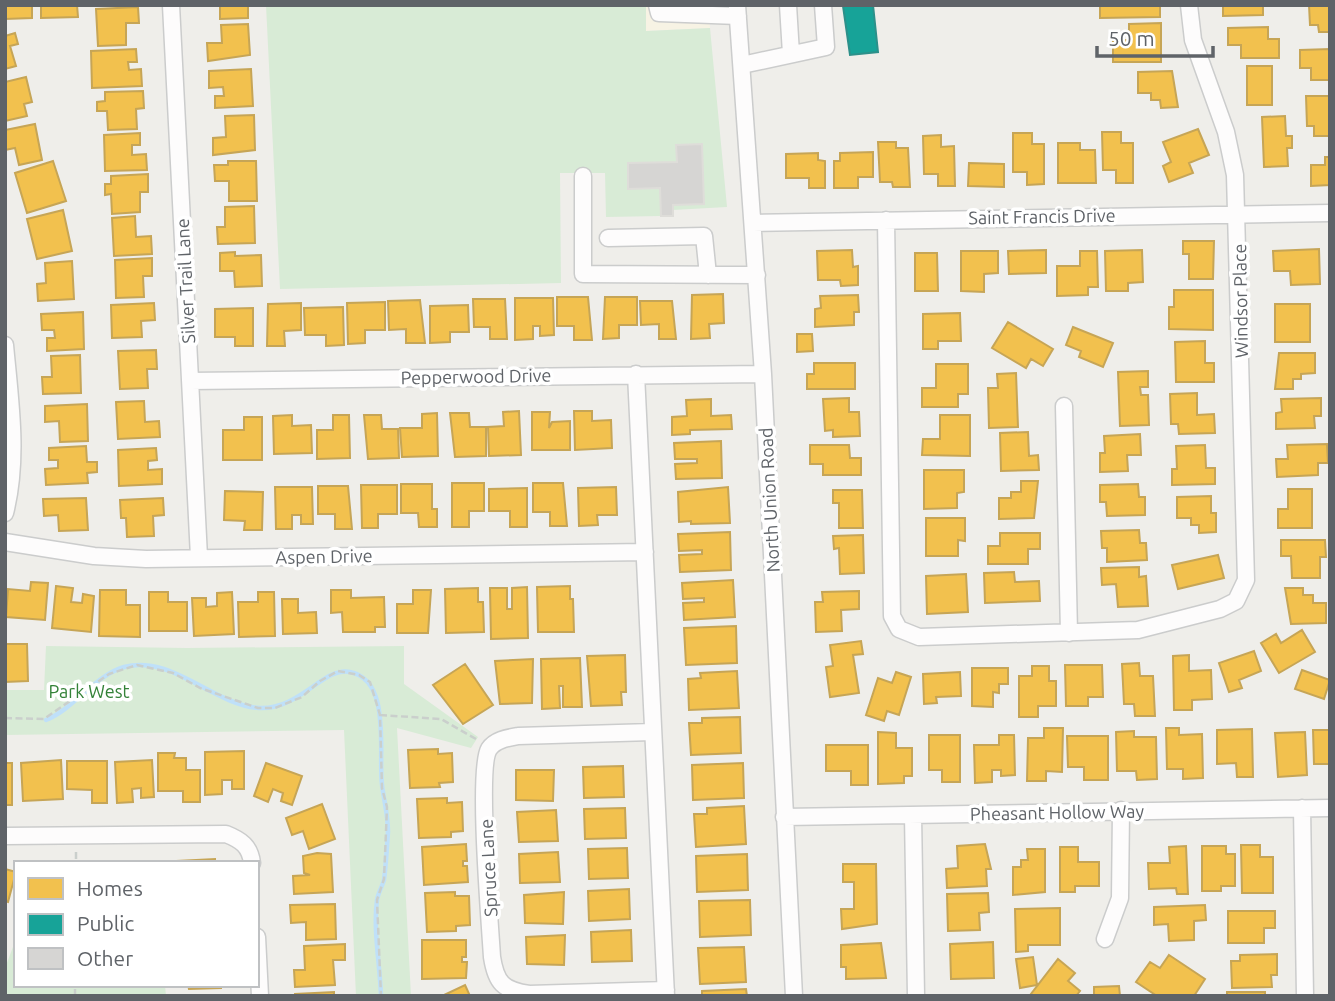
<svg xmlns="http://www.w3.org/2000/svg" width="1335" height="1001" viewBox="0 0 1335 1001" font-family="Ubuntu,sans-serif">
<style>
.commercial{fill:#f7f3e4}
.green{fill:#d8ebd6}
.homes{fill:#f2c14e;stroke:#c6a556;stroke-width:2}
.public{fill:#17a398;stroke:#2d908a;stroke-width:2}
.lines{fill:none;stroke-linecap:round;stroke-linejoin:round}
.stream{stroke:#bfe0f9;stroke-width:4.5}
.building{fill:#d6d5d3;stroke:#deddd9;stroke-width:2}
.minor-casing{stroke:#cbcccc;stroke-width:19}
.path{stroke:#cacfcc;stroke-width:2.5;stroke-dasharray:7 3.5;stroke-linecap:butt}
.minor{stroke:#fdfcfc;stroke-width:16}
.labels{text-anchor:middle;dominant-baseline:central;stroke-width:7;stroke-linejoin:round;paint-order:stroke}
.street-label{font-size:18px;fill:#5f6368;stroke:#fff}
.park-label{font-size:18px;fill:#348238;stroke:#fff}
</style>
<rect width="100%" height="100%" fill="#efeeea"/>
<path class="commercial" d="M646,5H708L710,28L646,31Z"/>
<path class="green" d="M266,5H646V31L710,28L727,207L673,210V205L704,203L702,144L676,145L677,162L628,163L629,189L660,188L661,216L606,217L605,173H560L561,283L280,289Z
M46,646L187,648L404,646V684L478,737L471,748L397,728L411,996H356L344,730L5,735V690H44Z
M16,939V985H165L166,996H5V968Z"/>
<path class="homes" d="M5,5H32V18L5,19Z
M41,5H77L78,17L41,18Z
M220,5H248V18L220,19Z
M1100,5H1160V17L1100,18Z
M1223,5H1263V15L1223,16Z
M1309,5H1330V32H1319L1318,25H1310Z
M138,7L139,23H126V45L98,46L96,9Z
M1161,23V62H1113V40H1129V24Z
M248,24L250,55L208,61L207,43H222L221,25Z
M1268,27V39H1279V58H1241V45H1228V28Z
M15,33L18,44L10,46L16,66L5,69V36Z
M136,49L137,62H128L129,70L141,69L142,86L92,88L91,51Z
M1330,49V80H1311V68H1300V50Z
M1247,66H1272V105H1247Z
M251,69L253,106L215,108V96H224L223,87L209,88V71Z
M1172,71L1178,107L1161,108L1160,100H1151V93H1138V72Z
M26,77L32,102L24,104L27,116L5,121V82Z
M143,91L144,108L136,109L137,129L108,130L107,111H97V102L105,101V92Z
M1306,96H1330V136H1314V126H1307Z
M254,115L255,150L213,155V138L226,137L225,116Z
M1285,116L1286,136H1292V148H1287L1288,166L1264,167L1262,117Z
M35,124L42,160L19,165L15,148L5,150V130Z
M1198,129L1209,155L1189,163L1193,173L1169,182L1163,166L1171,162L1163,142Z
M1102,132H1121V143H1133V183H1116V170H1103Z
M140,133V145H132V155L146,154L147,170L105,171L104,135Z
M1013,133H1032V144H1044V184L1027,185V172H1013Z
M941,135V147L954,146L955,186H938V174H924L923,136Z
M878,142H896V148H908L910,187H893L892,182H880Z
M1058,143H1080V150H1095L1096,183H1058Z
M873,152V177H858V188H834V161H840V153Z
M818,153V160L825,161V188H809V178H786V154Z
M1325,157H1330V185L1311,186V165H1325Z
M53,161L66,201L27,213L15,173Z
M228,161H256L257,201H229V181H215L214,165H228Z
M969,163L1004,164V187L968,186Z
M148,174V192H140V212L112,214L111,194L105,195V184H111V176Z
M254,206L255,243L218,244L217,227H225V207Z
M63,210L72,251L37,259L27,219Z
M135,216L136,237L151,236L152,254L114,256L112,218Z
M1183,241H1214L1213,279H1189V254H1183Z
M1319,249L1320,284L1291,285L1290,271H1274L1273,251Z
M852,250L853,267L858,266V285L841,286L840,280H818L817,251Z
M1046,250V273L1009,274L1008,251Z
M1142,250L1143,282L1128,283V291H1106L1105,251Z
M961,251H998V273L984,274V292L961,291Z
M1080,251H1097L1098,287H1088V295L1057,296V266H1080Z
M235,252V256L261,255L262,286L235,287L234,271H220V253Z
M915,253H937L938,291H915Z
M152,258V276H143L144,297L116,298L115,260Z
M72,261L74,299L38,301L37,284L46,283L45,263Z
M1174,290H1213V330L1169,329V307H1174Z
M723,294L724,323L709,324L710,338L691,339L692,295Z
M858,295L859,312H854V325L815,327V309L821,308L820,296Z
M557,297H588L592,340H574V326H557Z
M605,297H637V325H619V338L603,339Z
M515,298H553L554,335L540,336V326H533V339L515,340Z
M473,299H505L507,339H490V327H474Z
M420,300L425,343H406V329L389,330L388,301Z
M640,301H672L676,339H659V324L641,325Z
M385,302V330H365V343L348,344L347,303Z
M154,303L155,320L141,321L142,337L112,338L111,305Z
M301,303V330L284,331L285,346H267L268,304Z
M1275,304H1310V342H1275Z
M468,305L469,332H450V342L430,343V306Z
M343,307L344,345L326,346V335H305L304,308Z
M253,308V346H235V337H215V309Z
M83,312L84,349L47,351V338H55L54,330H42L41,314Z
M960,313L961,341H938V349H923V314Z
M1008,322L1053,349L1043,366L1031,359L1026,368L992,348Z
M1073,327L1113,343L1103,367L1079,357L1081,351L1066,345Z
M797,334H812L813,351L797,352Z
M1205,341V363H1214V382H1176L1175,342Z
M156,350L157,369H147L148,388L120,389L118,351Z
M1279,353H1315V373L1301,374V379H1293V389H1275Z
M80,355L81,393L43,394L42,377H52L51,356Z
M814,363H855V389H807V374H814Z
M936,364H968V394H958V407H922V388H936Z
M1148,371V387H1140L1141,395H1148L1149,425L1120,426L1118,372Z
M1016,373L1018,427L989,428L988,388H998L997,374Z
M1197,393V415L1214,414L1215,433L1179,434L1178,424H1171L1170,394Z
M849,398V412H859L860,436L833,437V430L825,431L823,399Z
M1321,398V416H1314L1315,428L1276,429V413L1282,412L1281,399Z
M711,399V416L731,415L732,429L690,430V434L672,435V417L687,416L686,400Z
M144,401L145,422L159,421L160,437L118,439L116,402Z
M87,404L88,441L60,442L59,421L45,422V406Z
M519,411L521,455L489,456L488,427L504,426L503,412Z
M574,411H592V421L611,420L612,448L575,450Z
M532,412H550L549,428L552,422L570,421V450H532Z
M437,413L438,456L402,457L400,428H422V414Z
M450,413H469L470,427H486V456L455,457Z
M292,415V426L311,425L312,453L274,454L273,416Z
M333,415H349L350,458L317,459V430H333Z
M364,415H381L382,429H398L399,458L368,459Z
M940,415H970V456L922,455L923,439H940Z
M244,417H262V460H223V430H244Z
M1028,432L1029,456L1038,455L1039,470L1001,471L1000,433Z
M1140,434L1141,455H1127L1128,471L1100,472V453H1105L1104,436Z
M721,441L722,478L676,479L675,464L697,463V459H675L674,443Z
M1327,444L1328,463H1318V475L1277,477L1276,459H1288L1287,445Z
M810,445H849L850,458H861V475H823V464H810Z
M1205,445L1206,468H1215V484L1172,485V469H1177L1176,446Z
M86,446L87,462H97V472L87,473L88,483L46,485L45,469L58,468V460H49V448Z
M156,448L157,460L148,461V470L162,469V484L119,486L118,450Z
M924,470H964V492L957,493V508L924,509Z
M1021,481H1038L1034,518L999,519V498H1011V492H1021Z
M452,483H484V511H469V527H452Z
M533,483H563L567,526H550V512H533Z
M401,484H432V509H437V527H419L418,513H401Z
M1138,484L1139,497H1145V515L1107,516L1106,502H1100V485Z
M361,485H397V514H378V528H362Z
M318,486H348L352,529H335V514H318Z
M275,487H312L313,524H301V515H292V529H276Z
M616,487L617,515H597L598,525L579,526L578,488Z
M728,487L730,523L691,524V521L679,522L678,492Z
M527,488V527H510V511H489V489Z
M1288,489H1312V528H1278V509H1288Z
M833,490H862L863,528H839V503H833Z
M225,491L263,492L262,530H244L245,521L224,520Z
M1211,496V513H1216V532L1199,533V525H1191V518H1177V497Z
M86,498L88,530L59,531L58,515L44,516L43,499Z
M163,498L164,515L153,516L154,536L127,537L126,518H121L120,500Z
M926,518H965V541L958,540V556H926Z
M1139,530L1140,543H1146L1147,560L1107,562V548H1102L1101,531Z
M730,532L731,570L680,572L679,555L702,554V550L679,551L678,534Z
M1000,533H1040V549H1028V564H988V546H1000Z
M863,535L864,573L840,574L839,548L834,549L833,536Z
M1281,540H1325L1326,557H1320V578H1292L1291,556H1281Z
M1218,555L1224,578L1178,589L1172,565Z
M1139,567V577L1146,576L1148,606L1118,607L1116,584L1102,585L1101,568Z
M1014,572L1015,582L1039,581L1040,601L985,603L984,573Z
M966,574L968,612L927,614L926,576Z
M733,580L735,617L684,620L683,603L704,602V598L683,599L682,583Z
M31,582L48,583L45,620L6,617L8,589L30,591Z
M56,586L73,588L71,602L82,603L83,594L94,596L91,632L52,628Z
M570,586V599H573L574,632H538L537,587Z
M527,587L528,638L491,639L490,588H507V609H512V588Z
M478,588V602H483L484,632L446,633L445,589Z
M1285,588H1303V595H1313V603H1326V623L1291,624Z
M100,590H126V605H140V637L99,636Z
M331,590H351V598L384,597L385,627H375V632H343L342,612L331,613Z
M413,590H431L428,633H397V604H413Z
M859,591V609L841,610L842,631L816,632L815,602H823L822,592Z
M149,592H168V602H187V631H149Z
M232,592L234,634L194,636L192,598H206V607L217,606V593Z
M258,592H274L275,636L239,637L238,602H258Z
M282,599H298V613L316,612L317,633L283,634Z
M736,626L737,663L686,665L684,628Z
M1302,630L1315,652L1279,673L1261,643L1276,634L1281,643Z
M861,641L863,654L853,655L859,693L830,697L826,667L833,666L830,645Z
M5,644H27L28,681L5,682Z
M1254,651L1261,671L1239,680L1242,688L1229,692L1219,663Z
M625,655L626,692H621L622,705L591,706L587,656Z
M1189,655V671L1211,670L1212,699L1192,700V710H1174L1173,656Z
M580,658L582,707H563V686H559L560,708L542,709L541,659Z
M533,659L532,703L500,704L495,661Z
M1139,663L1140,676H1153L1155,716H1135L1134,704H1124L1122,664Z
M465,664L493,705L463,724L433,685Z
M1065,665H1102L1103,697H1088V706H1066Z
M1032,666H1049V681H1056V706H1038V717H1019V676H1032Z
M972,668H1008V684H999V693L993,692V707L972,706Z
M1302,670L1330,680L1324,699L1295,689Z
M737,671L739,708L689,710L688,679L701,678L700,673Z
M896,672L911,677L899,715L887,711L884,721L866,715L878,678L892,683Z
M960,672L961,696L936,697L937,703L924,704L923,674Z
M740,717L741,753L691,755L689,723H702V718Z
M1044,728H1063L1062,772L1046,771V781H1027L1028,738H1044Z
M1166,728H1179V735L1202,734L1203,778L1183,779V769H1167Z
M1252,729L1253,777H1237L1236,763L1217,764V730Z
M1313,730H1330V764H1314Z
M1134,731V737H1156L1157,779L1137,780L1136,771H1117L1116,732Z
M878,732L896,733V748H912V776H904V783L878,784Z
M1305,732L1307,775L1278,777L1275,733Z
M929,735H960V782H942V770H929Z
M999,735H1014L1015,775L1001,776V770H992V782L975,783L974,745H999Z
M1067,736H1108V780H1084V767H1068Z
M826,745H868V785H851V771H826Z
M438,749V754L452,753L453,782L439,783L440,787L410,788L408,750Z
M244,751V789H232V780H222V794L205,795V752Z
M158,753H175L174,758H186V770H200V802H183V791H158Z
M61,760L63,799L23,801L21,763Z
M152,760L154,797L141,798V788L132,789L133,802L117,803L115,762Z
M67,761H107V803H92V790L67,789Z
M5,763H12V805H5Z
M266,763L302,776L292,805L281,801L283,793L273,789L268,802L254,796Z
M743,763L744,798L693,800L692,765Z
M623,766L624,797L584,798L583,767Z
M516,770H554L553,801L516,800Z
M447,798V803L462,802L463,831L451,832V837L419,838L417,799Z
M322,804L335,839L309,849L303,831L292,835L286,818Z
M744,806L746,844L696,847L694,814H707V808Z
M625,808L626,838L585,839L584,809Z
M556,810L558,841L519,842L517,812Z
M466,844L467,861H463V866H467L468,882L424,885L422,847Z
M985,844L991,869H986L987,886L947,888L946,869L958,868L957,846Z
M1241,845H1260V857H1273V893H1242Z
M1186,846L1188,894H1177L1176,888L1149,889L1148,863H1170L1169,847Z
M1202,846H1226V854H1235V886H1221V891H1202Z
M1060,847H1078V862H1099V886H1075V892H1060Z
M627,848L628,878L589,879L588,849Z
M1027,849H1045V892L1013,895V867H1021V860H1028Z
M558,852L560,882L520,883L519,854Z
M317,853L331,854L333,892L294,894L293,876L310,875L304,873L303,856Z
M747,854L748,890L697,892L696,856Z
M215,859V863H177V861Z
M843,864H876L877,924L842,929L841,909H854V882H843Z
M5,869L16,872L8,902L5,901Z
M629,889L630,919L589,921L588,891Z
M455,892V896H469L470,925L456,926V931L427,932L425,893Z
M564,892L563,924L525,923L524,895Z
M988,893L989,912L979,913L980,930L948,931L947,894Z
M750,900L751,935L700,937L699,901Z
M335,904L336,939L306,940V922L291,923L290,905Z
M1205,905L1206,920L1194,921V940L1169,941L1168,924L1154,925V907Z
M1060,908V945H1028V951L1016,952L1015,909Z
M1228,911H1275V928H1264V943H1228Z
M631,930L632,961L592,962L591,932Z
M565,935L564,965L527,964L526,937Z
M422,940H466V957H462V962H467L466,978L422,979Z
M993,942L994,978L951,979L950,944Z
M881,943L886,978L846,979V967H841V945Z
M345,944V960H333L335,985L295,987L294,970H305L304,946Z
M744,947L746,982L700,984L698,948Z
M1277,954V975H1271L1272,987L1232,988L1231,961H1240V955Z
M1169,955L1205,979L1194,996H1157L1136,982L1150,962L1160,968Z
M1033,957L1037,985L1020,988L1016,959Z
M1058,959L1075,973L1068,981L1080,991L1076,996H1033L1031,994Z
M188,985H221V988L189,989Z
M465,985L470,996H442Z
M1119,986L1120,996H1094V987Z
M746,989L747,996H702V991Z
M334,992V996H295V994Z
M1227,992H1265V996H1227Z"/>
<path class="public" d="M873,5L878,52L850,55L843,6Z"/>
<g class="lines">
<path class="stream" d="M46,720C75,708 94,676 124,667C172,654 213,705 259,708C300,710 324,666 350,672C392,680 378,753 382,785C384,801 388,815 388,832C387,847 386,865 384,880C382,887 378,893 377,900C373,930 380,965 381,996"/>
</g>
<path class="building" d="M702,144L704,204L673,205V216H661L660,188L628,189V163L677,162L676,145Z"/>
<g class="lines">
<g class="minor-casing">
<path id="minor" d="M171,5L199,557
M657,5L659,13L738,16
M737,5L763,374L794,996
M788,5L791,54
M742,65L826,47L823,5
M583,176V274L757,275
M886,220L892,616L899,629L919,637L1138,630L1220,609L1236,601L1246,580L1235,175L1226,132L1193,40L1189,5
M753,223L1330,213
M608,238L704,236L708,275
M5,345C10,400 19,458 5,513
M636,374L666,996
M190,381L763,374
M1064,406L1069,633
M5,542L94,556L146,559L645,552
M652,732L518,736C507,738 495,740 489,749C477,768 490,924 492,957C496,983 503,990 529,994L666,990
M1302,808L1305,996
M913,815L916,996
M784,817L1330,808
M5,836L226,834C241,840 250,846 252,863
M257,937L260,996
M1105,939L1120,898L1121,810"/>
</g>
<path class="path" d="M380,715L441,719L476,739
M5,718L44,719L109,674L137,665L173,673L200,688L258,708H275L302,697L320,681L338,671L359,675L370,682L380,715L382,788L387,807L384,879L377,900L381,996
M76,852V863
M75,996V985"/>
<use href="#minor" class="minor"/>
</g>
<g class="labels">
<g class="street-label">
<text transform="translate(1042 216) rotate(-1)">Saint Francis Drive</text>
<text transform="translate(185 281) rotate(-93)">Silver Trail Lane</text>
<text transform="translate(1240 301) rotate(-91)">Windsor Place</text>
<text transform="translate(476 376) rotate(-1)">Pepperwood Drive</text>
<text transform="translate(769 500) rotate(-93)">North Union Road</text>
<text transform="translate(324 556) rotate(-1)">Aspen Drive</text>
<text transform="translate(1057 812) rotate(-1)">Pheasant Hollow Way</text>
<text transform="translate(488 868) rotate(-93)">Spruce Lane</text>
</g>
<g class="park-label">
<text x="89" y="691">Park West</text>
</g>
</g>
<rect width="1335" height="1001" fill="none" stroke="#5f6368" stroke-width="14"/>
<rect x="14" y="861" width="245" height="126" fill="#ffffff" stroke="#bfc1c3" stroke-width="2"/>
<rect x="28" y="878" width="35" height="21" fill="#f2c14e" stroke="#bfc1c3" stroke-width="2"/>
<text x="77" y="896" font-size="21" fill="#5f6368">Homes</text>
<rect x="28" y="914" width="35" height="21" fill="#17a398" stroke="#bfc1c3" stroke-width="2"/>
<text x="77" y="931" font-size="21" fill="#5f6368">Public</text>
<rect x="28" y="948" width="35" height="21" fill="#d6d5d3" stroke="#bfc1c3" stroke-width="2"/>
<text x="77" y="966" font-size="21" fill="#5f6368">Other</text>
<path d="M1097 46v10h116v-10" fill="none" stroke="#5f6368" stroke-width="3.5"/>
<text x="1108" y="46" font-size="21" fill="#5f6368" stroke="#ffffff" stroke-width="5" paint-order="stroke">50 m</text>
</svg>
